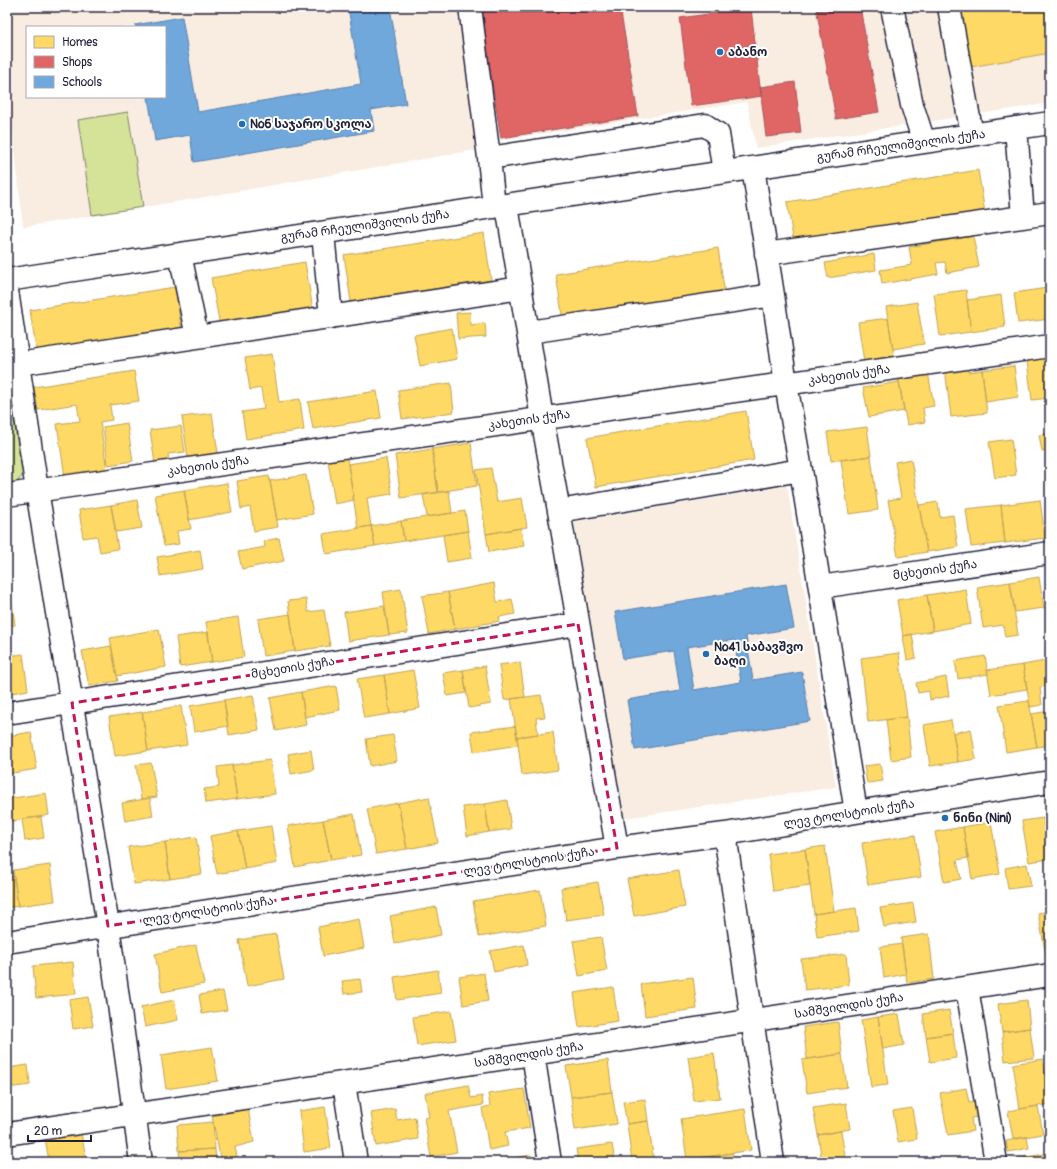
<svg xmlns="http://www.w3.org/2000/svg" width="1057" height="1169" viewBox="0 0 1057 1169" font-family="Pangolin,'Noto Sans Georgian',sans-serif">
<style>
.built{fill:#f9ece1;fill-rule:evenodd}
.green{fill:#d4e397;stroke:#7b8269}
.homes{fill:#ffd966;stroke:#bda259}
.shops{fill:#e06666;stroke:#a75259}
.schools{fill:#6fa8dc;stroke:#5880ac;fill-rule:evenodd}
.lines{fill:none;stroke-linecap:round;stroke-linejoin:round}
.minor-casing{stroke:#22223b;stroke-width:25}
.minor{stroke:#fff;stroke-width:22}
.marked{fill:none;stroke:#c2185b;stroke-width:3;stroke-dasharray:8 5;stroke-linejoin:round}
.poi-dot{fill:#1f6fb2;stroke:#fff;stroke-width:1.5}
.labels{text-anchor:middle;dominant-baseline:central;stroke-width:4;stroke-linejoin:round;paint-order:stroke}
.poi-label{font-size:12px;font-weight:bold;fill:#22223b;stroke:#fff;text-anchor:start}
.street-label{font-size:12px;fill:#22223b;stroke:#fff}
</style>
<rect width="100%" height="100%" fill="#fff"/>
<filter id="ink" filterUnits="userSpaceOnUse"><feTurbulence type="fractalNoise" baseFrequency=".025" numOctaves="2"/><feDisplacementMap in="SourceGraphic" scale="8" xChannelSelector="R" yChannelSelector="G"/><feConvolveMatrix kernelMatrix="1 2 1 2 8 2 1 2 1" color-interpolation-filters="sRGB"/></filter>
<g filter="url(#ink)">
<path class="built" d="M7,7H1050V103L756,148L747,102L500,140L475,150L187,200L23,227L7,72ZM27,27H165V97H27Z
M787,486L836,787L625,818L574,522Z"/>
<path class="green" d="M128,112L143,207L92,215L78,120Z
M7,378L23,475L13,487L7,488Z"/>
<path class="homes" d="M960,7H1049L1050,14V53L970,67Z
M1050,155V171L1048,156Z
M978,170L985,213L794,244L787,202Z
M484,233L491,280L351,302L344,255Z
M973,236L979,267L947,273L945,262L936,263L938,274L882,284L880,270L912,265L909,247Z
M718,248L725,295L563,321L556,274Z
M874,254L876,270L828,278L825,263Z
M305,262L313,310L220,326L211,278Z
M175,287L182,333L37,356L30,310Z
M1047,288L1050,319L1018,323L1014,293Z
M1047,288H1050V311Z
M966,290L971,332L940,336L934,294Z
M1001,295L1005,327L971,332L967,300Z
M917,302L924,344L893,349L886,307Z
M470,312L471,325L485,323L486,337L458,339L456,313Z
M888,318L894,356L864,362L858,322Z
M452,328L457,359L420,366L414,335Z
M272,354L279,402L300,399L304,430L246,439L242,412L264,409L261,388L250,390L245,358Z
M1050,358V398L1032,400L1027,361Z
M967,366L968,372L982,370L987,413L951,417L945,369Z
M1014,366L1018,397L986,402L982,370Z
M134,371L139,401L110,405L112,420L100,422L107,470L65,477L57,424L80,421L77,404L38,410L34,387Z
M928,372L934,406L923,408L925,422L907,425L898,377Z
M899,382L904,411L869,417L863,388Z
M451,383L454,412L402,419L398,390Z
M377,391L381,418L313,429L308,402Z
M746,411L754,460L596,487L587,438Z
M212,413L218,453L188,458L182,417Z
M127,423L133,461L108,465L103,427Z
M181,426L185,452L168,454L169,463L155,464L150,430Z
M867,427L871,456L831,461L827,432Z
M1050,433V450L1042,452L1039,435Z
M1011,439L1016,475L995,478L989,442Z
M471,443L477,486L438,492L432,449Z
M432,449L438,492L401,498L395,455Z
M871,456L878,510L849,514L841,460Z
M347,458L354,500L335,504L328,461Z
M386,458L392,494L367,498L371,526L358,528L348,464Z
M911,459L927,552L898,557L888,500L901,498L895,462Z
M491,468L497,502L522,498L527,527L486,534L476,470Z
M306,475L313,514L277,520L270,481Z
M269,476L278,527L254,531L250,507L241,509L237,481Z
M227,483L232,512L189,520L184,490Z
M184,490L191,529L177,531L179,544L164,546L155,495Z
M449,491L452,513L427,517L423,495Z
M137,500L142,528L116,532L111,505Z
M1040,500L1045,538L1005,543L1001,505Z
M938,502L940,517L953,515L958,547L927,552L919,505Z
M111,505L118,549L100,552L97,536L83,538L79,510Z
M1001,505L1005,543L971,547L966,509Z
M465,511L468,531L404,541L401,521Z
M401,521L404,541L375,546L371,526Z
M371,526L375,546L326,554L323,534Z
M521,528L524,546L489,552L486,534Z
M468,531L472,558L447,562L443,535Z
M279,538L284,561L242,569L238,552L265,547L264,541Z
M200,550L203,569L160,576L157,557Z
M1039,577L1044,608L1015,612L1010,582Z
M1010,582L1018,635L1005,637L1003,625L983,628L977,587Z
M494,583L497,602L512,599L515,614L499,617L500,621L455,629L448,592Z
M401,589L408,633L389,635L383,592Z
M966,589L971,624L933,631L927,595Z
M448,592L455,629L429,634L422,596Z
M927,595L933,631L903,636L897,600Z
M306,599L308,612L324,610L330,646L295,651L288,601Z
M12,602L15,625L7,626V603Z
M384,606L389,635L348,641L344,612Z
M290,614L295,651L263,656L258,619Z
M238,617L244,657L212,662L206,622Z
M159,629L166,667L117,676L110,638Z
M208,632L212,662L180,667L176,637Z
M912,634L916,658L907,660L903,636Z
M111,646L118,681L89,686L82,651Z
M899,653L907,717L868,722L861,658Z
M23,654L28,690L7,694V656Z
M985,656L988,674L958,679L955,661Z
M1050,660V686L1040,687L1042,705L1030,707L1023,665Z
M520,662L525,697L504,700L499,665Z
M1023,665L1027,689L991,695L987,670Z
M485,666L491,704L469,708L463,670Z
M413,670L420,708L390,714L384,675Z
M463,670L466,693L447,696L443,673Z
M384,675L390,714L364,718L357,679Z
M946,677L949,696L930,700L929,691L918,693L916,683Z
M336,686L340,710L305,717L301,692Z
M301,692L306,725L276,731L270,698Z
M253,695L259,730L229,735L224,700Z
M541,695L545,717L536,718L538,734L517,737L511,699Z
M224,700L228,726L194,732L190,706Z
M1029,701L1037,747L1006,752L999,705Z
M181,706L187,745L148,751L142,712Z
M1050,711V745L1037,747L1031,714Z
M142,712L148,751L115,756L109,717Z
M907,717L911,757L891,760L886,720Z
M951,720L958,762L930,766L924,725Z
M515,726L518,745L474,752L471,732Z
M971,729L976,759L958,762L953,733Z
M31,732L37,769L7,774V736Z
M553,732L558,770L522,775L517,737Z
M393,735L397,761L370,766L366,739Z
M311,750L314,770L291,774L288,754Z
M270,760L275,794L237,799L232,765Z
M151,763L157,797L141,799L136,765Z
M880,764L883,781L867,783L864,766Z
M232,765L237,799L206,803L204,789L219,787L217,767Z
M46,793L49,815L7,822V799Z
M429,797L438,843L407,849L398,803Z
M150,798L153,816L125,821L122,803Z
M507,800L511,829L489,832L485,804Z
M398,803L407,849L376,854L367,809Z
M485,804L489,832L467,836L463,807Z
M354,814L361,855L331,860L323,820Z
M41,817L44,838L25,841L22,819Z
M1050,817V856L1043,818Z
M1043,818L1050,859L1029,862L1022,821Z
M323,820L331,860L295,867L288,826Z
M991,822L1000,874L972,879L963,827Z
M271,826L277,863L245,869L238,831Z
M963,827L968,858L957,860L961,879L944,882L935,832Z
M238,831L245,869L217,874L210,836Z
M915,835L921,877L868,885L862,843Z
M196,837L202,874L170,879L165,842Z
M165,842L170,879L134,884L128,847Z
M825,846L834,911L814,914L805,849Z
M805,849L810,886L773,891L768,854Z
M1027,864L1031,886L1008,889L1005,868Z
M50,865L55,901L18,906L13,870Z
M679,870L685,907L634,916L627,879Z
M14,876L18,906L7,908V877Z
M598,882L604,915L566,920L561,888Z
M540,890L546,926L479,937L473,901Z
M913,903L916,922L884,927L880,908Z
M436,907L441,935L395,944L390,916Z
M856,908L859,931L817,937L814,914Z
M1050,911V954L1046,955L1038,913Z
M359,919L364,948L323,956L318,927Z
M276,934L284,979L247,986L239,940Z
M929,934L934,979L907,983L901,938Z
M601,937L607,971L579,976L573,941Z
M902,944L906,974L884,978L880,947Z
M196,945L204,984L162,992L155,954Z
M524,945L527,965L494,972L490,951Z
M846,954L849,985L805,990L801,959Z
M73,962L76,994L36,998L33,966Z
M438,970L441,993L397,1000L394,977Z
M484,973L488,1001L463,1005L459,977Z
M693,977L697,1009L645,1016L641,984Z
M360,979L362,992L344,994L342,981Z
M613,987L618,1021L579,1027L574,993Z
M223,991L227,1010L202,1014L199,995Z
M88,997L93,1026L73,1029L69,1000Z
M174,1000L178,1020L145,1027L141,1007Z
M1027,1000L1030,1028L1002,1032L998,1004Z
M949,1010L953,1033L926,1037L923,1014Z
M451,1011L456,1040L417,1046L413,1017Z
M899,1014L904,1045L883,1049L878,1017Z
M878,1017L888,1085L871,1087L861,1020Z
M838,1022L842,1054L807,1059L803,1027Z
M1030,1028L1034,1058L1005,1061L1002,1032Z
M953,1033L956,1058L930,1062L926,1037Z
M212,1047L218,1081L166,1089L161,1055Z
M714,1053L720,1098L694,1101L688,1057Z
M842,1054L847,1087L807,1093L802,1060Z
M1043,1059L1050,1104L1020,1109L1013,1064Z
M608,1060L612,1092L571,1097L566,1066Z
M28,1065L30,1085L7,1088V1068Z
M468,1085L471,1098L482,1096L483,1105L449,1111L457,1152L431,1157L424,1118L429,1117L425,1093Z
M966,1088L969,1103L981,1101L984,1116L971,1118L973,1131L948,1135L940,1093Z
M524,1089L530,1128L505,1132L508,1146L489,1150L482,1108L490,1106L488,1094Z
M612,1092L617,1124L575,1130L571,1097Z
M645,1099L648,1121L627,1124L623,1102Z
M846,1103L850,1129L818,1135L813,1108Z
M1038,1106L1043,1134L1013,1139L1008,1111Z
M325,1107L331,1148L304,1152L299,1111Z
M912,1108L917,1139L898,1142L893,1111Z
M248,1109L254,1142L235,1147L238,1162H221L212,1116Z
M395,1109L397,1120L415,1117L418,1139L376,1146L371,1113Z
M745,1109L751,1150L687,1160L681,1119Z
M648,1121L654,1162H632L627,1124Z
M213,1122L215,1149L179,1151L177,1125Z
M841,1131L846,1162H822L818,1135Z
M81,1133L87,1162H45L49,1161L45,1139Z
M1027,1137L1029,1148L1008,1152L1006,1141Z
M612,1144L615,1162H578L576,1149Z
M215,1149L216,1162H180L179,1151Z
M732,1153L734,1162H695V1159Z
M1050,1153V1162H1010V1160Z
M531,1155L532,1162H490Z
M681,1158V1162H655Z"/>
<path class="shops" d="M480,7H620L638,116L501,138Z
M816,7H860L879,112L836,119Z
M751,8L760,87L763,96L691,106L680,18Z
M795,82L801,133L766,137L760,87Z"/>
<path class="schools" d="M348,7H390L406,104L371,110L374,131L194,162L190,135L155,141L148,97H165V27H136L135,25L182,17L198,112L361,84Z
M786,584L794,628L746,636L753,680L802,672L810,721L635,750L627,700L680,691L674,651L623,659L615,612ZM734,640L741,682L694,690L687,647Z"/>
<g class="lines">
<g class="minor-casing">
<path id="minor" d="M470,7L489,158L494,207
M892,7L912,105L924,142
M949,7L972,135
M1016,128L1023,217
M489,158L705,125L718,134L724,172
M753,168L773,295L786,384L801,470L856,812
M507,206L542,418L559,511L617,848
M323,233L331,317
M180,254L197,337
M766,254L1050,213
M7,280L1050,123
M7,291L37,490L108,926L141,1162
M529,332L773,295
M18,364L521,288
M7,495L1050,346
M559,511L801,470
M820,587L1050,553
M7,713L578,624
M725,834L773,1162
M7,942L617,848L725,834L856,812L1050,782
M967,988L996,1162
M533,1054L550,1162
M344,1083L356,1162
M7,1134L1050,975"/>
</g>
<use href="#minor" class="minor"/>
</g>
</g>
<path class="marked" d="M578,624L617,848L108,926L72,703Z"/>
<g class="poi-dot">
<circle cx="720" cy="52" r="4"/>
<circle cx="242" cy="124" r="4"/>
<circle cx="706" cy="654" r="4"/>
<circle cx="945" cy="818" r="4"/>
</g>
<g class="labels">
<g class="poi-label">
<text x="728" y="52">აბანო</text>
<text x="250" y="124">№6 საჯარო სკოლა</text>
<text x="714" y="647">№41 საბავშვო<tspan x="714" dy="14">ბაღი</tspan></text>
<text x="953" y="818">ნინი (Nini)</text>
</g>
<g class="street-label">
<text transform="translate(901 146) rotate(-8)">გურამ რჩეულიშვილის ქუჩა</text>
<text transform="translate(365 226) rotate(-8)">გურამ რჩეულიშვილის ქუჩა</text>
<text transform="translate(849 375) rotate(-8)">კახეთის ქუჩა</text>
<text transform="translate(529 420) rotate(-8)">კახეთის ქუჩა</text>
<text transform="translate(208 466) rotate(-8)">კახეთის ქუჩა</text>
<text transform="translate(935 570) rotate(-8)">მცხეთის ქუჩა</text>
<text transform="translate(293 668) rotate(-9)">მცხეთის ქუჩა</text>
<text transform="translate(849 814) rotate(-9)">ლევ ტოლსტოის ქუჩა</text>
<text transform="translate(529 862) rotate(-9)">ლევ ტოლსტოის ქუჩა</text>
<text transform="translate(208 911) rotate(-9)">ლევ ტოლსტოის ქუჩა</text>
<text transform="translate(849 1006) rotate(-9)">სამშვილდის ქუჩა</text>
<text transform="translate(529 1055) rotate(-9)">სამშვილდის ქუჩა</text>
</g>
</g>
<rect width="1057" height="1169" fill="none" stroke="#fff" stroke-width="24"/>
<rect x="12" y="12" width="1033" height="1145" fill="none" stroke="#22223b" stroke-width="1.5" filter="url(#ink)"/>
<rect x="26" y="26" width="140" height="72" fill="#ffffff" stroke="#a7a7b1"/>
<rect x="34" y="36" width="20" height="12" fill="#ffd966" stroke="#a7a7b1"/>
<text x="62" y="46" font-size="12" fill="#22223b">Homes</text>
<rect x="34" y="56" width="20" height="12" fill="#e06666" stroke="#a7a7b1"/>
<text x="62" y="66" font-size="12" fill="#22223b">Shops</text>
<rect x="34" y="76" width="20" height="12" fill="#6fa8dc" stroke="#a7a7b1"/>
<text x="62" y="86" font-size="12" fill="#22223b">Schools</text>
<path d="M28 1135v6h63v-6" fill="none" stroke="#22223b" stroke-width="2"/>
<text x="34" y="1135" font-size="12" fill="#22223b" stroke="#ffffff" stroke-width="3" paint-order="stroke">20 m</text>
</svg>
